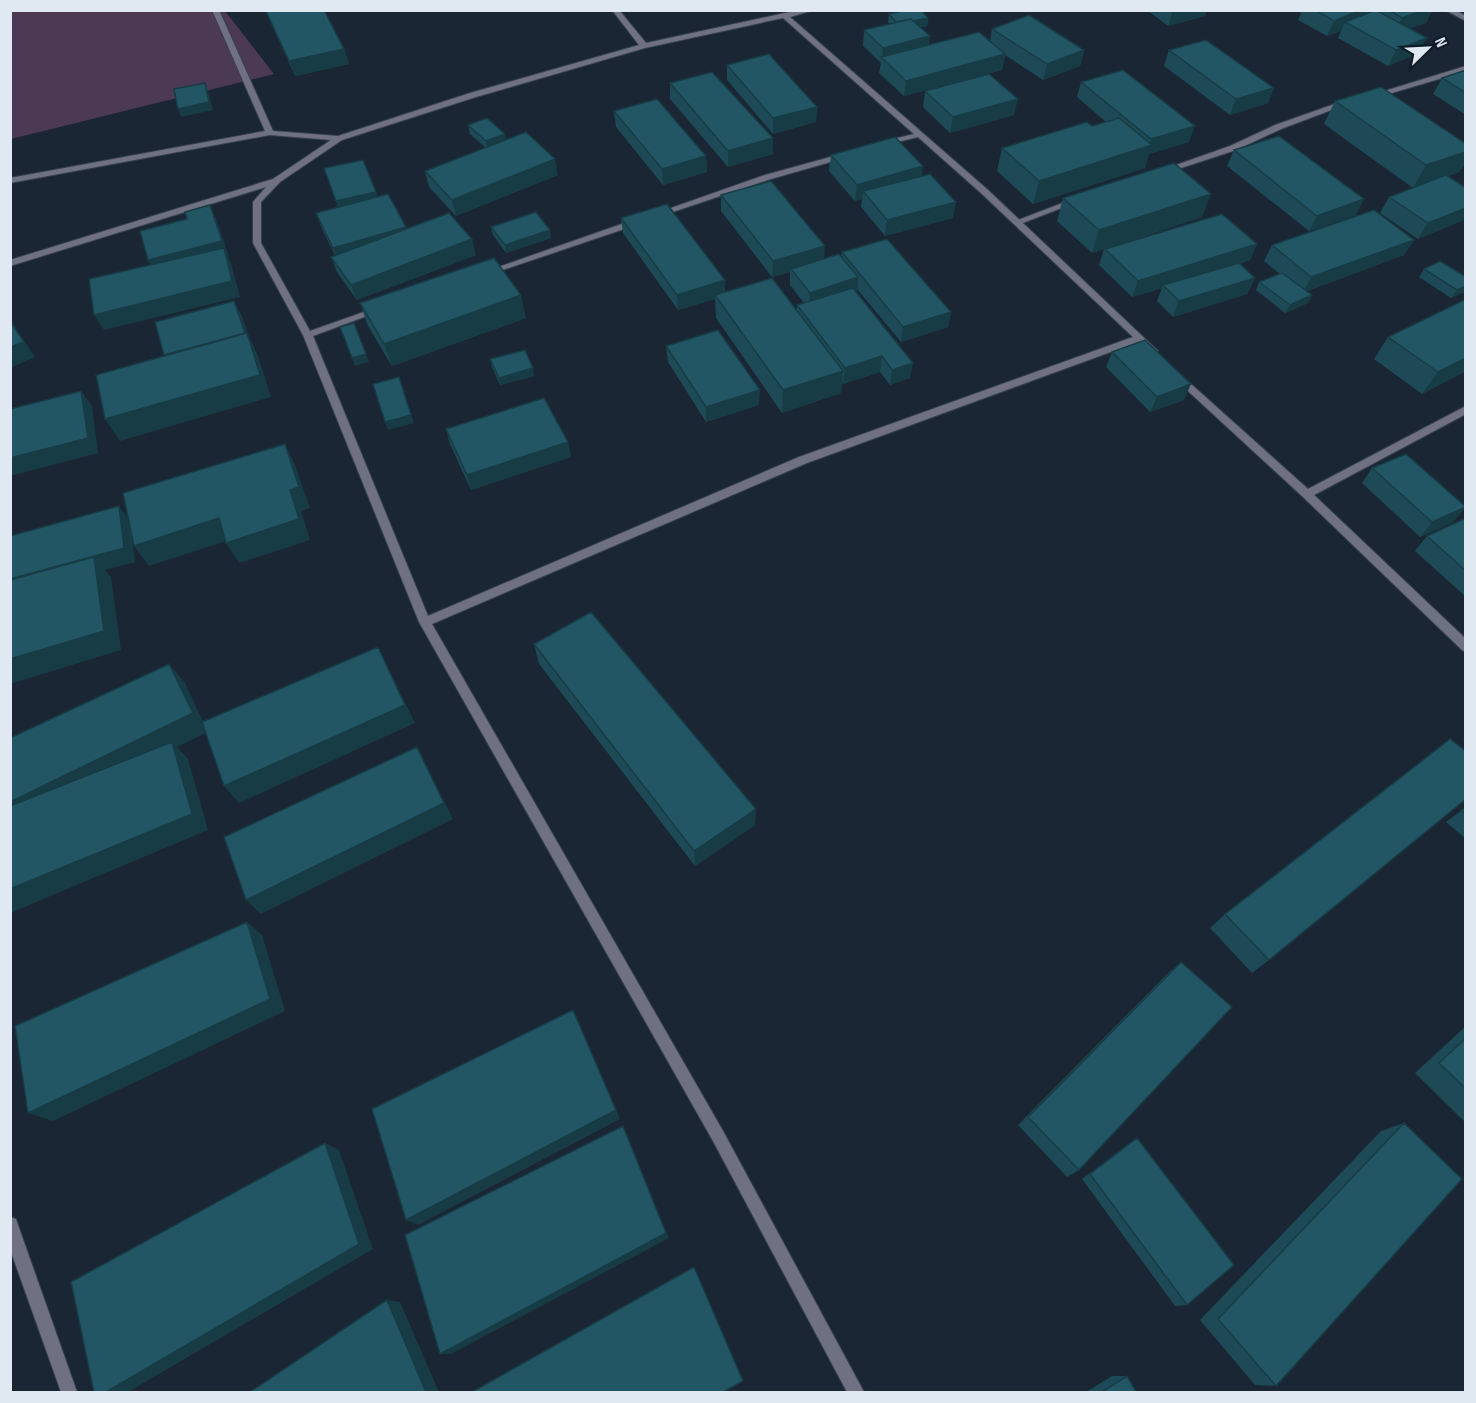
<svg xmlns="http://www.w3.org/2000/svg" width="1476" height="1403" viewBox="0 0 1476 1403" font-family="'Sofia Sans Condensed',sans-serif">
<style>
.green{fill:#4c3953}
.lines{fill:none;stroke-linecap:round;stroke-linejoin:round}
.lane-casing{stroke:#36414f;stroke-width:2}
.street-casing{stroke:#36414f;stroke-width:2}
.lane{fill:#6f7081;fill-rule:evenodd}
.street{fill:#6f7081;fill-rule:evenodd}
.wall{fill:#1d4a56}
.shaded-wall{fill:#183c46}
.building{fill:#225664;stroke:#183c46;stroke-width:1.5}
</style>
<rect width="100%" height="100%" fill="#1a2634"/>
<path class="green" d="M10,11H225L274,74L11,139Z"/>
<g class="lines">
<g class="lane-casing">
<path id="lane" d="M1466,66V71L1375,98L1368,96Z
M1343,101L1350,103L1281,129L1236,150L1166,173L1159,171L1230,146L1275,125Z
M1073,199L1080,201L1020,224L1013,222Z"/>
</g>
<g class="street-casing">
<path id="street" d="M212,10H219L273,131L338,136L470,93L639,45L612,10H619L646,43L799,10H814L790,17L988,190L1158,351L1153,354L1138,342L807,463L432,624L723,1131L864,1392H847L713,1141L419,622L303,335L253,243V202L266,187L10,266V260L273,179L331,140L270,135L10,183V178L265,131ZM783,18L914,134L881,142V146L918,137L982,194L1133,337L799,457L428,616L313,336L383,310L381,308H375L310,331L261,243V202L280,182L342,140L476,97L645,48Z
M1445,10H1455L1466,16V21Z
M845,153L849,155L848,157L771,179L661,216L654,214L765,175Z
M636,219L639,220V224L491,274L488,275L484,272Z
M1178,374L1181,375L1308,489L1466,406V414L1314,495L1466,639V652L1462,650L1303,497L1175,379V375Z
M10,1217L16,1219L18,1225L77,1392H61L10,1249Z"/>
</g>
<use href="#lane" class="lane"/>
<use href="#street" class="street"/>
</g>
<path class="wall" d="M1147,10H1207L1205,16L1168,26Z
M1296,10H1432L1426,23L1410,28L1419,53L1388,66L1338,38L1341,31L1327,36L1298,20L1301,13Z
M266,11L344,49L349,64L295,76L272,26Z
M889,14L928,18L927,26L920,27L929,45L990,41L992,29L1084,50L1080,66L1043,80L1005,55L1002,70L904,96L879,73L881,63L863,46L864,30L890,24L888,22Z
M1169,50L1274,88L1268,103L1230,115L1164,66Z
M727,65L817,107L816,122L773,134L727,80Z
M1466,70V115L1433,94L1442,78Z
M1081,82L1189,142L1149,154L1145,168L1033,204L997,171L1002,148L1106,122L1077,97Z
M670,83L773,154L728,167L670,99Z
M925,91L1014,115L950,133L923,107Z
M1335,101L1466,144V162L1459,172L1448,176L1466,188V219L1418,239L1380,213L1389,197L1413,188L1324,124Z
M614,111L706,156L707,172L663,185L616,127Z
M468,125L506,140L558,175L456,216L429,187L425,171L486,148L470,134Z
M1234,150L1356,215L1309,231L1227,166Z
M831,155L922,176L953,218L885,236L861,207L862,199L855,201L829,171Z
M324,168L377,197L407,228L476,255L357,300L337,272L331,257L335,255L322,229L316,213L338,207Z
M721,195L824,259L841,257L842,252L951,312L948,327L901,342L857,289V293L910,378L890,385L880,372L843,384L842,382L841,393L782,413L716,318L715,299L678,310L623,233L621,218L725,292L797,310V305L804,303L790,285V272L772,277L721,211Z
M1063,198L1202,217L1112,247L1257,244L1250,260L1239,264L1255,278L1247,294L1173,317L1157,301L1162,288L1132,297L1099,265L1104,249L1092,253L1057,221Z
M491,227L550,230L551,238L506,253L493,235Z
M1414,240L1404,255L1307,291L1312,295L1308,303L1285,313L1256,290L1259,282L1280,274L1264,261L1272,245Z
M1424,269L1466,277V291L1451,298L1419,277Z
M360,303L526,318L392,366L368,326Z
M1388,337L1466,371L1422,394L1374,359Z
M666,346L759,405L706,422L668,362Z
M1112,352L1184,400L1150,412L1106,367Z
M490,359L534,376L500,385L492,367Z
M446,429L568,442L571,457L471,490L450,444Z
M1372,468L1453,522L1420,537L1362,483Z
M1466,518V597L1415,551L1427,536Z
M534,644L755,825L695,866L539,664Z
M1466,807V839L1446,822Z
M1225,914L1269,960L1252,973L1210,928Z
M1181,962L1079,1170L1067,1177L1018,1125L1167,974Z
M1466,1026V1123L1415,1073Z
M1404,1123L1276,1386L1255,1385L1200,1320L1381,1131Z
M1137,1138L1187,1305L1175,1306L1082,1179L1128,1144Z
M1112,1376H1127L1136,1392H1086Z"/>
<path class="shaded-wall" d="M1173,10H1207L1205,16L1168,26Z
M1361,10H1368L1362,23L1345,22L1341,31L1327,36L1334,21Z
M1424,10H1432L1426,23L1395,34L1402,18Z
M928,18L927,26L897,32L898,25Z
M930,36L928,52L882,58L883,48Z
M1427,38L1419,53L1388,66L1396,50Z
M344,49L349,64L295,76L289,61Z
M1084,50L1080,66L1043,80L1047,64Z
M1005,54L1002,70L904,96L906,81Z
M205,83L208,91L213,110L181,117L178,109Z
M1274,88L1268,103L1230,115L1236,99Z
M1018,99L1014,115L950,133L953,117Z
M817,107L816,122L773,134V118Z
M1195,126L1189,142L1149,154L1145,168L1033,204L1039,181L1149,146L1151,139Z
M505,134L507,142L487,149L486,141Z
M773,138V154L728,167V151Z
M1466,152V162L1459,172L1413,188L1426,165Z
M706,156L707,172L663,185L662,169Z
M555,159L558,175L456,216L452,200Z
M923,166L921,182L863,191L862,199L855,201L857,185Z
M376,192L381,208L342,217L336,201Z
M1211,194L1202,217L1092,253L1099,230Z
M1364,199L1356,215L1309,231L1317,216Z
M956,202L953,218L885,236L887,220Z
M210,205L217,221L229,257H228L231,263L240,297L104,330L94,315L157,276L148,260Z
M1466,208V219L1418,239L1428,223Z
M406,227L411,243L339,263L333,248Z
M550,230L551,238L506,253L505,245Z
M472,239L476,255L357,300L351,285Z
M1414,240L1404,255L1303,293L1311,277Z
M1257,244L1250,260L1165,287L1163,285L1162,288L1132,297L1138,281Z
M825,246L824,262L791,269L790,272L772,277L773,261Z
M858,277L857,293L809,308L810,293Z
M1255,278L1247,294L1173,317L1179,301Z
M725,280V296L715,295V299L678,310L677,295Z
M1466,286V291L1451,298L1457,290Z
M521,295L526,318L392,366L384,344Z
M1312,295L1308,303L1285,313L1290,305Z
M234,301L242,316L248,334L258,356L271,397L120,441L105,419L173,371Z
M951,312L948,327L901,342L903,327Z
M10,319L35,357L10,368Z
M366,354L369,362L355,366L352,358Z
M882,356L880,372L843,384L845,368Z
M1466,358V371L1422,394L1438,372Z
M913,363L910,378L890,385L892,370Z
M533,368L534,376L500,385L499,378Z
M843,371L841,393L782,413L783,390Z
M399,377L414,423L388,430L385,422Z
M1191,384L1184,400L1150,412L1157,397Z
M760,390L759,405L706,422V407Z
M81,391L92,406L98,453L10,476V458Z
M568,442L571,457L471,490L467,475Z
M285,444L295,465L310,508L301,511L310,540L239,563L226,543L290,490Z
M119,506L130,521L135,562L105,570L111,577L121,650L10,684V579Z
M1466,507L1453,522L1420,537L1432,522Z
M219,518L232,539L149,566L134,546Z
M378,647L415,723L239,803L224,786Z
M169,664L185,683L208,732L177,747L188,759L208,830L10,913V802Z
M417,747L453,819L261,914L246,900Z
M756,809L755,825L695,866L694,851Z
M247,922L262,935L285,1011L53,1121L28,1113Z
M573,1010L620,1119L418,1225L406,1220Z
M623,1126L669,1238L451,1354H440Z
M325,1143L339,1150L373,1249L128,1392H106Z
M387,1300L400,1302L439,1392H426Z"/>
<path class="building" d="M324,10L344,49L289,61L266,11Z
M906,10H921L928,18L913,21L911,19L896,22L889,14Z
M1315,10H1361L1334,21Z
M1376,10L1427,38L1396,50L1345,22Z
M1389,10H1424L1402,18Z
M1029,15L1084,50L1047,64L992,29Z
M911,19L930,36L883,48L864,30Z
M979,32L1005,54L906,81L881,57Z
M1206,40L1274,88L1236,99L1169,50Z
M769,54L817,107L773,118L727,65Z
M1123,70L1195,126L1151,139L1081,82Z
M1466,70V93L1442,78Z
M712,72L773,138L728,151L670,83Z
M989,74L1018,99L953,117L925,91Z
M205,83L209,102L178,109L174,89Z
M1381,87L1466,144V152L1426,165L1335,101Z
M657,99L706,156L662,169L614,111Z
M487,118L505,134L486,141L468,125Z
M1119,118L1152,145L1039,181L1002,148L1087,122L1092,126Z
M526,132L555,159L452,200L425,171Z
M1279,136L1364,199L1317,216L1234,150Z
M895,137L923,166L857,185L831,155Z
M363,160L376,192L336,201L324,168Z
M1174,163L1211,194L1099,230L1063,198Z
M930,174L956,202L887,220L863,191Z
M1446,175L1466,188V208L1428,223L1389,197Z
M771,181L825,246L773,261L721,195Z
M388,194L406,227L333,248L316,213Z
M667,204L725,280L677,295L621,218Z
M210,205L222,241L148,260L140,231L187,219L185,212Z
M1374,210L1414,240L1311,277L1272,245Z
M536,212L550,230L505,245L491,227Z
M449,213L472,239L351,285L331,257Z
M1222,214L1257,244L1138,281L1105,249Z
M887,239L951,312L903,327L842,252Z
M224,248L232,281L94,315L89,279Z
M839,254L858,277L810,293L791,269Z
M494,258L521,295L384,344L360,303Z
M1440,261L1466,277V286L1457,290L1424,269Z
M1239,263L1255,278L1179,301L1163,285Z
M1282,273L1312,295L1290,305L1259,282Z
M772,278L843,371L783,390L715,295Z
M853,288L913,363L892,370L882,356L845,368L797,305Z
M1466,299V358L1438,372L1388,337Z
M234,301L245,333L164,355L155,322Z
M10,321L24,342L10,347Z
M354,323L366,354L352,358L340,327Z
M718,330L760,390L706,407L666,346Z
M247,333L260,375L105,419L96,375Z
M1145,340L1191,384L1157,397L1112,352Z
M525,350L533,368L499,378L490,359Z
M399,377L411,415L385,422L373,384Z
M81,391L88,438L10,458V409Z
M544,398L568,442L467,475L446,429Z
M285,444L299,487L290,490L299,519L226,543L219,518L134,546L123,493Z
M1406,454L1466,507L1432,522L1372,468Z
M119,506L124,548L10,579V536Z
M1466,518V571L1427,536Z
M94,557L104,631L10,659V580Z
M591,612L756,809L694,851L534,644Z
M378,647L405,705L224,786L202,722Z
M169,664L193,713L10,802V738Z
M1450,739L1466,751V799L1269,960L1225,914Z
M172,742L192,814L10,889V806Z
M417,747L444,803L246,900L224,837Z
M1466,807V814L1461,810Z
M247,922L270,999L28,1113L15,1026Z
M1181,962L1232,1007L1079,1170L1028,1117Z
M573,1010L616,1110L406,1220L372,1109Z
M1466,1038V1089L1439,1063Z
M1404,1123L1462,1179L1276,1386L1218,1319Z
M623,1126L666,1233L440,1354L405,1235Z
M1137,1138L1234,1265L1187,1305L1090,1174Z
M325,1143L359,1244L106,1392H94L71,1282Z
M694,1267L743,1381L723,1392H472Z
M387,1300L426,1392H250Z
M1127,1376L1136,1392H1102Z"/>
<rect width="1476" height="1403" fill="none" stroke="#e0e8f2" stroke-width="24"/>
<g transform="translate(1428 48) rotate(66)" stroke="#101c2a" stroke-width="4.5" paint-order="stroke">
<path d="M0-4.5L10 22L0 15L-10 22Z" fill="#e0e8f2"/>
<text y="-9" font-size="16" font-weight="bold" text-anchor="middle" fill="#e0e8f2">N</text>
</g>
</svg>
